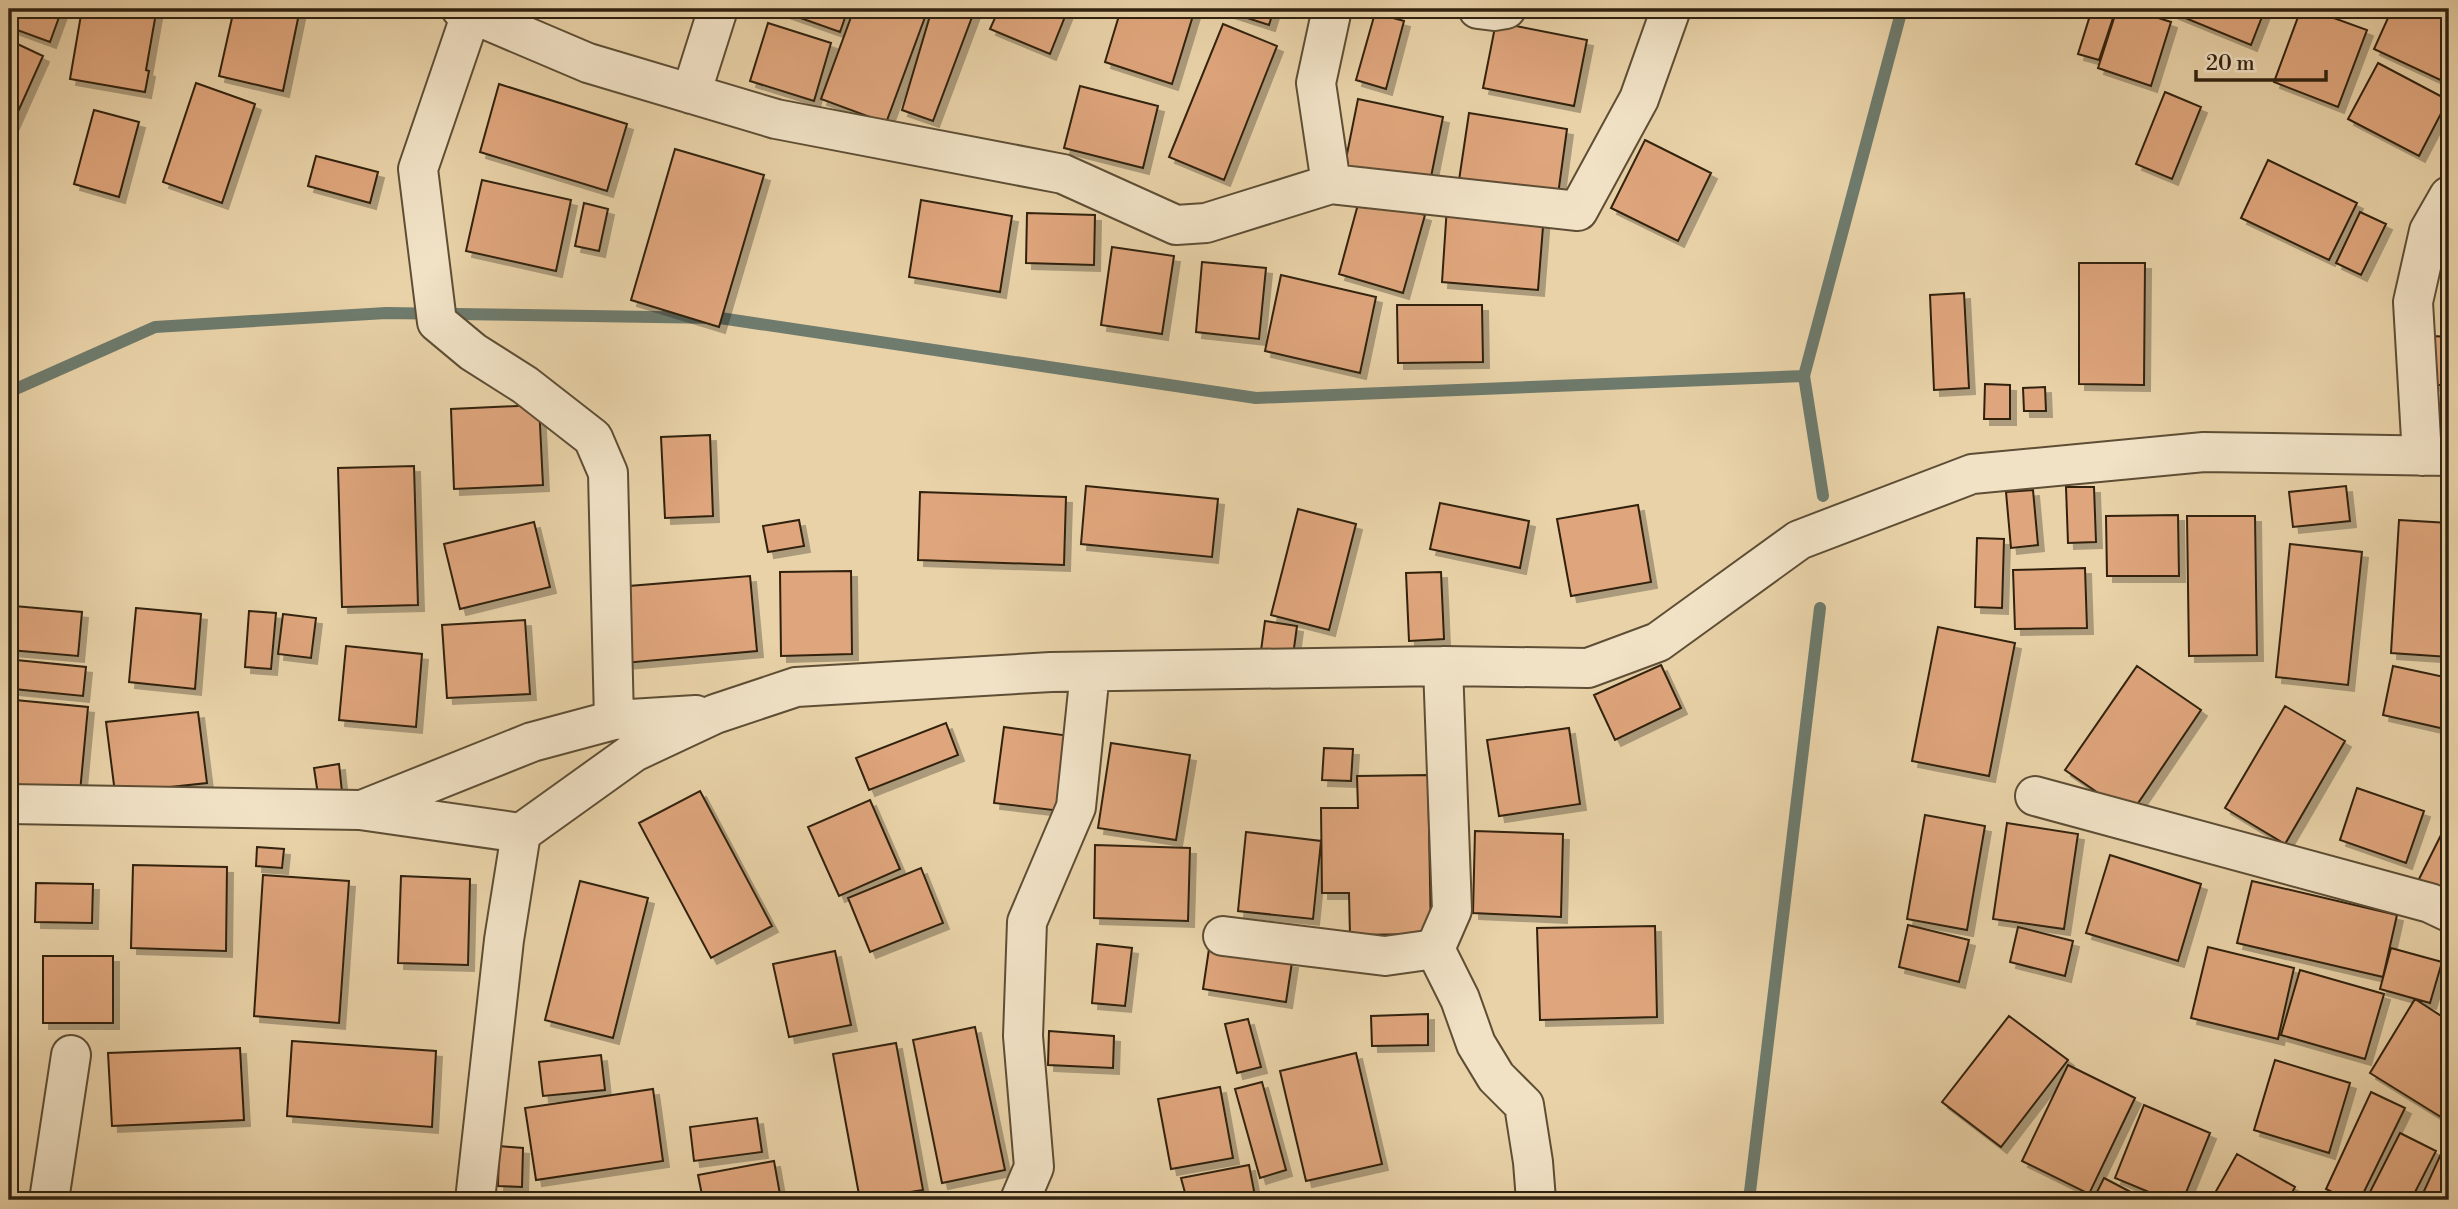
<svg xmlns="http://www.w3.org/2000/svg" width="2458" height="1209" viewBox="0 0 2458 1209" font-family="'Libre Bodoni',serif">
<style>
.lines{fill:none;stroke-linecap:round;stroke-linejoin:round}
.stream{stroke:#6e7b6d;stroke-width:12}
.building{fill:#dfa57b;stroke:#30220f;stroke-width:2;filter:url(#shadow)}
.street-casing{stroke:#5e4e35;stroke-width:42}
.street{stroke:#f1e2c6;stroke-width:38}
</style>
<defs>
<filter id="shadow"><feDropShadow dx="6" dy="6" stdDeviation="0" flood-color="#0004"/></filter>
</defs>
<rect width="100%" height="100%" fill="#e9d2a8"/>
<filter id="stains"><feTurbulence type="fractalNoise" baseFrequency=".00286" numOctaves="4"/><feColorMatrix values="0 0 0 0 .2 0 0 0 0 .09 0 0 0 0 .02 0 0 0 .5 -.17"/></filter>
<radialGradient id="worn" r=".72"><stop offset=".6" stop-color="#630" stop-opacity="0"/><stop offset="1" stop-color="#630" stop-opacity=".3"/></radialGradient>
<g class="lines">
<path class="stream" d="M9,392L155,327L386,313L720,318L1256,398L1804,376
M1823,496L1804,376L1902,9
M1749,1200L1820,608"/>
</g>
<path class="building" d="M9,9H62L50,42L9,27Z
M82,9H132L156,13L146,70L149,71L145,92L70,79Z
M234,9H300L283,91L219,76Z
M775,9H848L840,32Z
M854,9H928L886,123L821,99Z
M932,9H975L933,121L902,110Z
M999,9H1068L1050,54L990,29Z
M1121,9H1195L1172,84L1105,62Z
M1226,9H1274L1269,25L1225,11Z
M2092,9H2104L2115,12L2099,60L2078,54Z
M2117,9H2130L2171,22L2151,86L2098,68Z
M2175,9H2265L2251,45L2173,13Z
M2301,9H2309L2367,30L2338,107L2274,82Z
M2392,9H2449V84L2374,49Z
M1375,13L1404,21L1386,89L1356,80Z
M1496,22L1587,40L1574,106L1483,88Z
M768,23L831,43L814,101L750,81Z
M1223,24L1277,46L1224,180L1169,157Z
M9,40L43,56L12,125L9,123Z
M2378,63L2448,100L2419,156L2348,119Z
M196,83L255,104L222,203L163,182Z
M499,84L627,124L607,191L480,152Z
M1080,86L1158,106L1143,168L1064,148Z
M2165,92L2201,107L2172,179L2136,164Z
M1358,99L1443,117L1428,192L1343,174Z
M94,110L139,122L119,197L74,184Z
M1469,113L1567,129L1557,202L1458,187Z
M1645,140L1711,173L1678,241L1611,208Z
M675,149L764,175L719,327L631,300Z
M316,156L378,172L370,203L308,186Z
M2268,160L2357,203L2329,260L2241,218Z
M482,180L571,200L556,271L466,251Z
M1360,197L1425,215L1403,293L1339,274Z
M921,200L1012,216L1000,292L909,277Z
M584,203L608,209L599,251L575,246Z
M1447,206L1544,214L1538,290L1442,282Z
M2360,212L2386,224L2361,275L2336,263Z
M1027,213L1095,215L1094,265L1026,263Z
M1112,247L1174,256L1162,334L1101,325Z
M1202,262L1266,268L1259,339L1196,332Z
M2079,263H2145L2144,385L2079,384Z
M1281,275L1376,297L1360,373L1265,351Z
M1964,293L1969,388L1934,390L1930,295Z
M1397,305H1482L1483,362L1398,363Z
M2433,336L2449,337V386L2429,384Z
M1985,384L2010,385V419H1984Z
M2045,387L2046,411H2024L2023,388Z
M539,405L543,485L454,489L451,409Z
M710,435L713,516L665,518L661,437Z
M414,466L418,605L342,607L338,468Z
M1086,486L1218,499L1212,557L1081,544Z
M2346,486L2350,521L2293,527L2289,492Z
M2066,487H2094L2096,542L2068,543Z
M2033,490L2038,545L2011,548L2006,492Z
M920,492L1066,497L1064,565L918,560Z
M1440,503L1529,521L1520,568L1430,549Z
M1638,505L1651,582L1571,596L1557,519Z
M1298,509L1356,524L1329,630L1271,615Z
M2178,515L2179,576H2107L2106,516Z
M2187,516H2255L2257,655L2189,656Z
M799,520L804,546L768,552L763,526Z
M2399,520L2449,523V657L2391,653Z
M534,522L550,587L460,609L444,544Z
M1977,538L2004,539L2002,608L1975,607Z
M2290,544L2362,552L2348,685L2276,677Z
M2085,568L2087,628L2015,629L2013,570Z
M851,571L852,654L781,656L780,572Z
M1441,572L1444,639L1409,641L1406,573Z
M750,576L757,651L624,663L617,587Z
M14,606L82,612L78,656L10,650Z
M136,608L201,614L195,689L129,682Z
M249,611L276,613L271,669L245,667Z
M283,614L316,618L311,658L278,654Z
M525,620L530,694L447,698L442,625Z
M1265,621L1297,626L1292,663L1260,658Z
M1938,627L2015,643L1989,776L1912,761Z
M346,646L422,654L416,727L339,720Z
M16,660L86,667L83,696L14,689Z
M1661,665L1681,708L1615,740L1594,695Z
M2137,666L2201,710L2130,815L2065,770Z
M2393,666L2449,678V730L2383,715Z
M15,700L88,707L80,792L9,785Z
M2285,706L2345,741L2285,844L2225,808Z
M198,712L207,783L115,793L106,722Z
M946,723L958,755L869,790L856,758Z
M1004,727L1070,736L1061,811L994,803Z
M1569,728L1580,804L1499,816L1487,740Z
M1111,743L1190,755L1176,840L1098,828Z
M1324,748L1353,749L1351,781L1322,780Z
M339,764L342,792L318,795L314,768Z
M1428,775L1431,934L1350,935L1349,893H1322L1321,808H1358L1357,776Z
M2357,788L2424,811L2406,863L2340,840Z
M700,791L772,926L711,958L639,823Z
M870,800L900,869L839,896L808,827Z
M1925,815L1985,826L1967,930L1907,919Z
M2449,819V901L2416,885Z
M2007,823L2078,834L2064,929L1993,919Z
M1475,831L1563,834L1561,917L1473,913Z
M1246,832L1321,841L1313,919L1238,911Z
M1095,845L1190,848L1188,921L1094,918Z
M257,847L284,849L282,868L256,866Z
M2110,855L2201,884L2178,961L2086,933Z
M133,865L227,867L226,951L131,948Z
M921,868L943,923L870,952L848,898Z
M263,875L349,881L339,1023L254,1016Z
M401,876L470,879L468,965L398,963Z
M580,881L648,898L613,1038L545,1020Z
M2252,881L2397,915L2383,977L2237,943Z
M36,883L93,884L92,923L35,922Z
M1908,925L1969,940L1959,982L1899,967Z
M1655,926L1657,1017L1540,1020L1537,928Z
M2018,927L2073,941L2065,976L2010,962Z
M1097,944L1132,948L1125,1006L1092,1003Z
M2208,947L2294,968L2278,1039L2191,1018Z
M2391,948L2442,962L2430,1003L2380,989Z
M1209,949L1292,962L1286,1002L1203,989Z
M835,951L851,1025L789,1037L773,964Z
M43,956H113V1023H43Z
M2300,970L2384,994L2365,1059L2281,1035Z
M2415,999L2449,1021V1122L2370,1073Z
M1428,1014V1045L1372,1046L1371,1016Z
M2009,1016L2068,1060L2001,1147L1942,1102Z
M1248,1019L1261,1067L1237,1073L1225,1024Z
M975,1027L1005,1170L942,1183L913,1040Z
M1049,1031L1114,1036L1113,1068L1048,1065Z
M292,1041L436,1051L432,1127L287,1116Z
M896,1043L923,1190L860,1200L833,1054Z
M240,1048L244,1120L112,1126L108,1053Z
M1356,1053L1382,1164L1306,1181L1280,1071Z
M601,1055L605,1090L543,1096L539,1062Z
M2275,1060L2350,1083L2329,1153L2254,1130Z
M2068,1065L2135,1098L2089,1194L2022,1161Z
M1262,1082L1286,1170L1260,1178L1235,1089Z
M1220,1087L1233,1158L1171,1169L1158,1099Z
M653,1089L663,1161L536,1180L525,1108Z
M2371,1092L2405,1108L2360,1200H2348L2326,1189Z
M2144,1105L2210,1133L2183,1200H2168L2115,1178Z
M757,1118L762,1152L694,1161L690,1127Z
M2400,1133L2436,1151L2411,1200H2386L2370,1192Z
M2445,1145L2449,1147V1200H2420Z
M499,1146L523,1148L522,1187L498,1186Z
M2237,1154L2295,1187L2288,1200H2211Z
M774,1161L781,1200H703L698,1175Z
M1249,1165L1255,1196L1233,1200H1187L1181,1178Z
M2104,1178L2146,1200H2093Z
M530,1192V1200H496V1194Z"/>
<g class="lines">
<g class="street-casing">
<path id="street" d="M461,9L588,63L776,119L1063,174L1176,225L1206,223L1331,184L1578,211L1639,99L1671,9
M1478,9L1494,11L1506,9
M471,14L418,169L437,322L473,352L525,385L593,438L608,473L614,720
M691,94L718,9
M1331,184L1316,83L1332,9
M2422,456L2413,302L2429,231L2449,196
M2035,796L2430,903L2449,912
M9,804L360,810L521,833L634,752L715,714L796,687L1051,672L1443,666L1588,668L1658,642L1799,540L1972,474L2204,452L2449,456
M362,810L532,742L614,720L696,715
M1223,936L1385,956L1435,949L1452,910L1443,666
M1435,949L1460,999L1476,1044L1496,1077L1524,1105L1533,1162L1536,1200
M49,1200L71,1055
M475,1200L504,940L521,833
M1020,1200L1034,1167L1023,1036L1027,922L1076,807L1090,672"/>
</g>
<use href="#street" class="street"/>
</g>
<rect width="2458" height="1209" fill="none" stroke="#e9d2a8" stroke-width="35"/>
<rect x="10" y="10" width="2437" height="1188" fill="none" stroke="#30220f" stroke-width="3.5"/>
<rect x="18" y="18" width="2423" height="1174" fill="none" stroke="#30220f" stroke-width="2"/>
<path d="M2196 70v10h130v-10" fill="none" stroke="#30220f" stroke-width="3.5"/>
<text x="2206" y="70" font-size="21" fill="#30220f" stroke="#f1e2c6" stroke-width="5" paint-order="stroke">20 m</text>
<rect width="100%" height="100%" filter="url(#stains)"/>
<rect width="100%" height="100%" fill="url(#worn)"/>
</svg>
